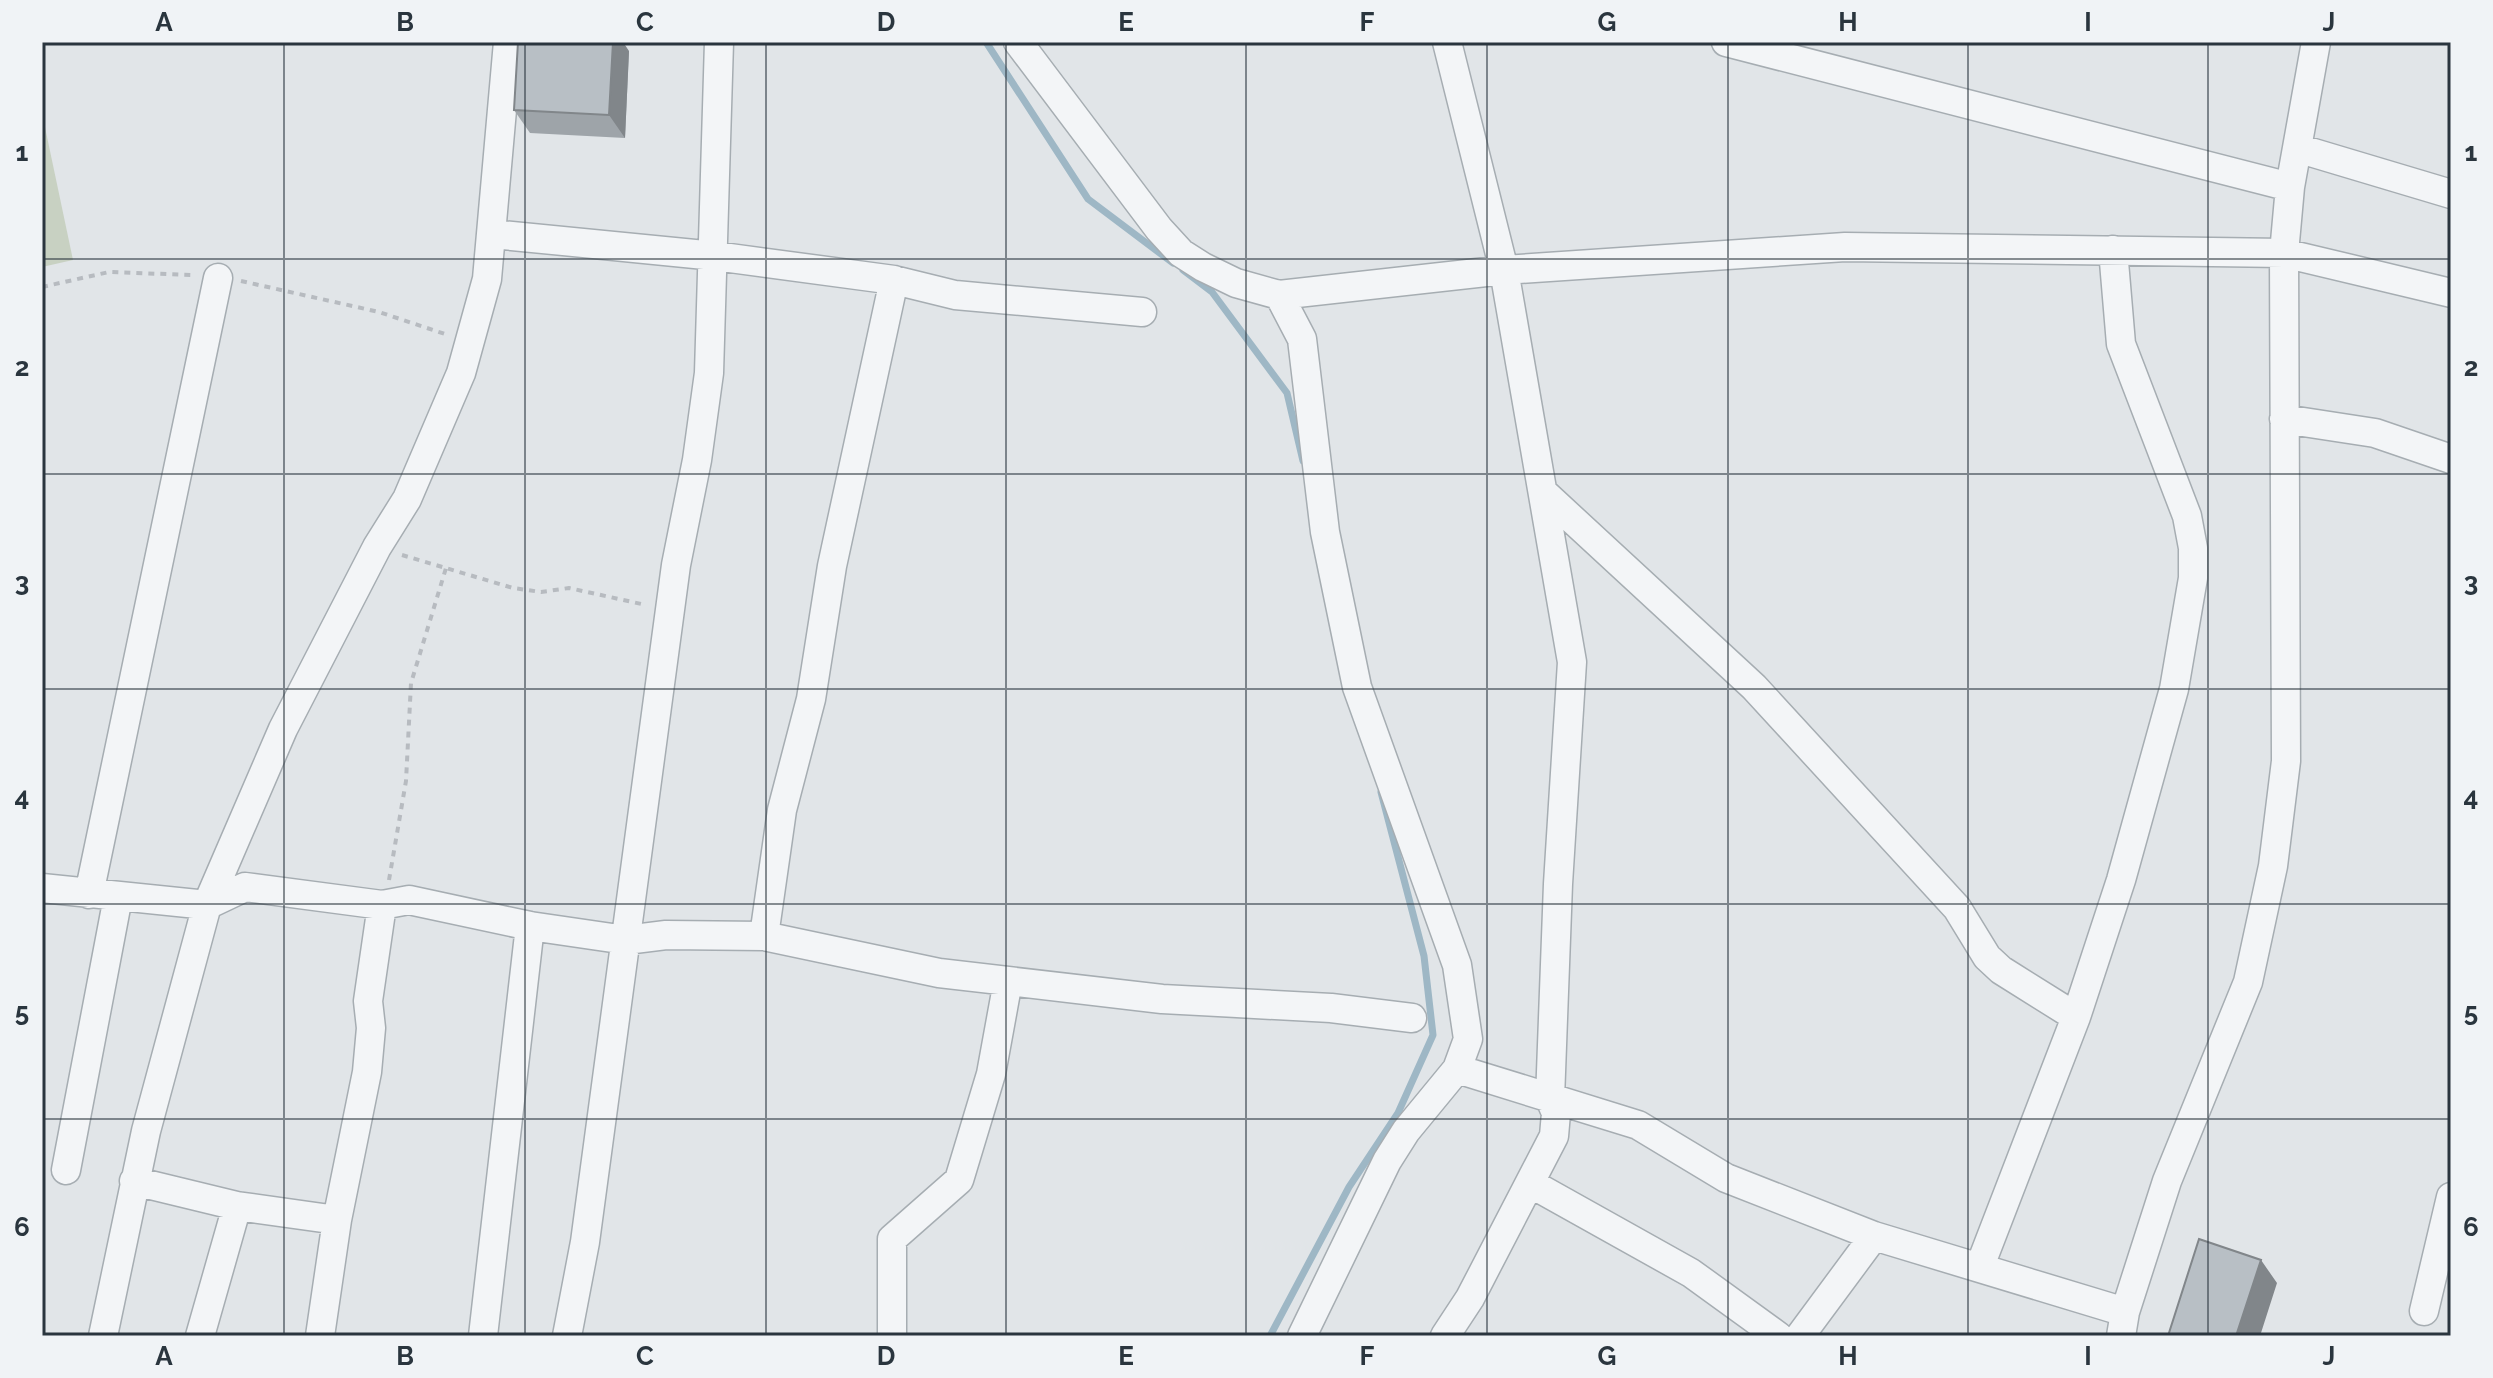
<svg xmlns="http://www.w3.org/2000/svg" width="2493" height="1378" viewBox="0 0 2493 1378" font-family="Raleway,sans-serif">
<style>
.green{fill:#c8d1c2}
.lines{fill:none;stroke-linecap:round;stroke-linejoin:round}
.stream{stroke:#9eb7c5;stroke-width:7}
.minor-casing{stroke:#a6adb2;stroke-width:31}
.path{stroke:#b7bbc0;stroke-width:4;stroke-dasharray:6 6;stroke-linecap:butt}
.minor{stroke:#f3f5f7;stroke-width:28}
.wall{fill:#9ea4a9}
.shaded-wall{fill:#81868a}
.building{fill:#b8bfc5;stroke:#81868a;stroke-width:2}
.grid{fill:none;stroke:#2a353e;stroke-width:2;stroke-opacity:0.55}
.neatline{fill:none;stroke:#2a353e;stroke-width:3}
.grid-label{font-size:26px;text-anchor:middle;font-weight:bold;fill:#2a353e}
</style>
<rect width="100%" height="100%" fill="#e1e5e8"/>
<path class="green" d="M42,113L73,260L42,267Z"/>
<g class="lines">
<path class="stream" d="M986,42L1088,199L1173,263
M1183,270L1212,292L1287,393L1303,461
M1270,1336L1349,1187L1398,1113L1433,1035L1424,956L1381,792"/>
<g class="minor-casing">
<path id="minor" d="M1018,42L1159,229L1181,253L1203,267L1236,283L1279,295L1504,270L1845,247L2284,253L2451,293
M1726,42L2290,187
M2297,148L2451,194
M492,234L715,256L894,280L955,295L1142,312
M1279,295L1302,339L1325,532L1357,687L1457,965L1468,1039L1457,1069L1406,1131L1387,1161L1302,1336
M2284,419L2375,433L2451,459
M1545,494L1754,687L1957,908L1987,957L2001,970L2076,1017
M42,888L207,905L245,887L382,905L409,900L530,926L626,940L666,935L764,936L939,973L1162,999L1331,1008L1412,1018
M89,894L218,278
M764,936L782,810L811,699L832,566L894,280
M1457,1069L1638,1125L1726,1178L1874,1236L2125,1312
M66,1170L118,897
M134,1181L237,1206L337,1220
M1530,1183L1691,1273L1778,1336
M1980,1266L2076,1017L2121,880L2174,689L2193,578V548L2187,516L2121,344L2113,250
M2424,1311L2451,1197
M103,1336L146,1131L207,905L283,729L377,547L407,499L461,373L487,279L508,42
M200,1336L237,1206
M320,1336L337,1220L367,1072L371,1028L368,1001L382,905
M483,1336L530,926
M567,1336L585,1242L676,565L697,460L709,373L719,42
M892,1336V1239L959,1180L991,1074L1008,981
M1445,1336L1470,1298L1554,1136L1556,1113L1550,1099L1558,884L1572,662L1504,270L1447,42
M1800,1336L1874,1236
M2121,1336L2125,1312L2167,1181L2248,982L2273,866L2286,761L2284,253L2290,187L2316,42"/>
</g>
<path class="path" d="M241,281L379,312L445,334
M42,287L109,272L192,275
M402,555L513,588L541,592L569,588L646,605
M389,880L406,781L411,683L446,568"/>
<use href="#minor" class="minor"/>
</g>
<path class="wall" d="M629,51L625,138L530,133L514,110Z"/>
<path class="shaded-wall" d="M613,42H623L629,51L625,138L609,115Z
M2261,1260L2277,1283L2260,1336H2236Z"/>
<path class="building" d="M518,42H613L609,115L514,110Z
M2199,1239L2261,1260L2236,1336H2168Z"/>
<path class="grid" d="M284,42V1336M525,42V1336M766,42V1336M1006,42V1336M1246,42V1336M1487,42V1336M1728,42V1336M1968,42V1336M2208,42V1336M42,259H2451M42,474H2451M42,689H2451M42,904H2451M42,1119H2451"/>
<rect width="2493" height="1378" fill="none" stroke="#f0f3f6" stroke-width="88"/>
<rect x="44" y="44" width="2405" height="1290" class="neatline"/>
<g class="grid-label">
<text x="164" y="31">A</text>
<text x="405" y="31">B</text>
<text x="645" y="31">C</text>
<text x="886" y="31">D</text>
<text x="1126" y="31">E</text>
<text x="1367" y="31">F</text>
<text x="1607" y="31">G</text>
<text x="1848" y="31">H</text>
<text x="2088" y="31">I</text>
<text x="2329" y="31">J</text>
<text x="22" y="161">1</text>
<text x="2471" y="161">1</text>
<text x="22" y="376">2</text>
<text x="2471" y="376">2</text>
<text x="22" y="591">3</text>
<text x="2471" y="591">3</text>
<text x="22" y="806">4</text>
<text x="2471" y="806">4</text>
<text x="22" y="1021">5</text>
<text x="2471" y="1021">5</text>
<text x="22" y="1236">6</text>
<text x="2471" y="1236">6</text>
<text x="164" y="1365">A</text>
<text x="405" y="1365">B</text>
<text x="645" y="1365">C</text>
<text x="886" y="1365">D</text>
<text x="1126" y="1365">E</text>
<text x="1367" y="1365">F</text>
<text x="1607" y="1365">G</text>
<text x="1848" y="1365">H</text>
<text x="2088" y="1365">I</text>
<text x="2329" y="1365">J</text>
</g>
</svg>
